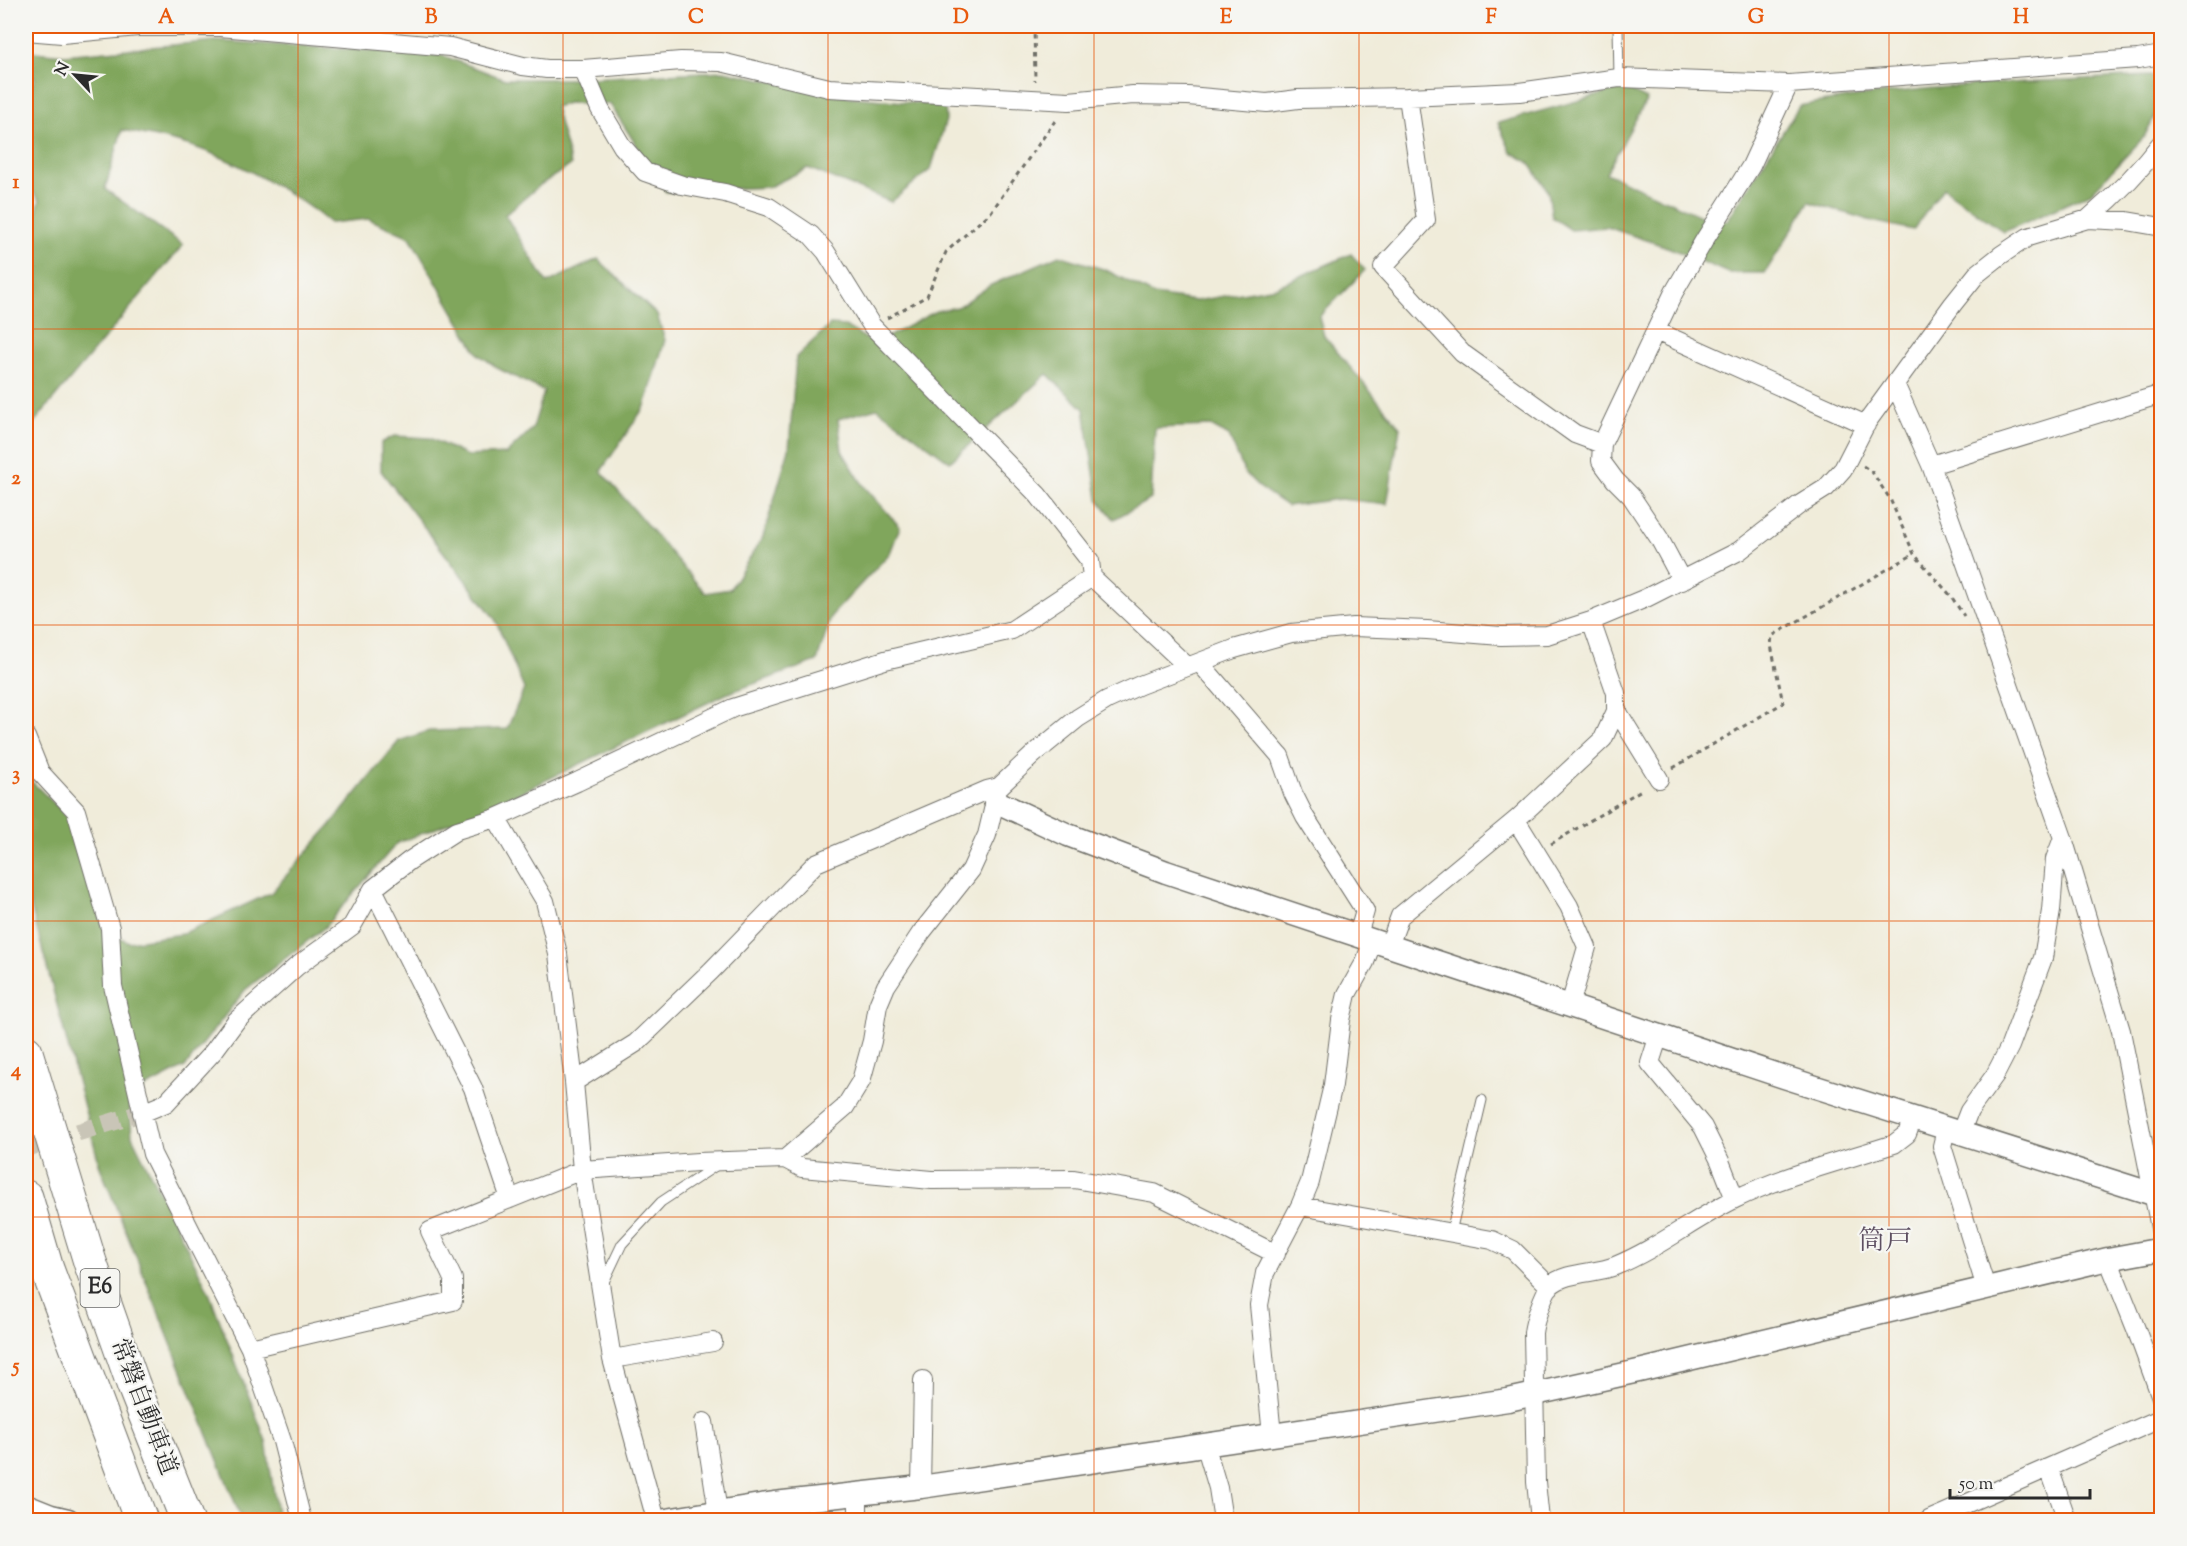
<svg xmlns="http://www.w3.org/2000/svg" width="2187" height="1546" viewBox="0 0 2187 1546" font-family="'Sorts Mill Goudy','Noto Serif JP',serif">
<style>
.forest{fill:#80a65c;stroke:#566844;stroke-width:1.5}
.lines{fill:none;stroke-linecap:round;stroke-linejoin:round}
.minor-tunnel{stroke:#c9c5b7;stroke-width:18;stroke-dasharray:18 9;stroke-linecap:butt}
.service-casing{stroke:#706f68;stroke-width:11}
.minor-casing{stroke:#706f68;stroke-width:20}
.tertiary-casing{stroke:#706f68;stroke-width:25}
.motorway-casing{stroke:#706f68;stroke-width:35}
.path{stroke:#706f68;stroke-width:3;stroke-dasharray:4.5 4.5;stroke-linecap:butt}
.service{stroke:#fff;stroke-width:9}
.minor{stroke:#fff;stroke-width:18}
.tertiary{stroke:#fff;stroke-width:22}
.motorway{stroke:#fff;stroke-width:33}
.grid{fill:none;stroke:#e8590c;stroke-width:1.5;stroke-opacity:0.55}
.labels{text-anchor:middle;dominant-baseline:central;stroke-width:4.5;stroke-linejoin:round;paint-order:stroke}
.shield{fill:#f6f6f2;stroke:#686867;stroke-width:1.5}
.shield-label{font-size:22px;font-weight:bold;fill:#2b2b2b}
.street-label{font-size:24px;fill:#2b2b2b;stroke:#f6f6f2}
.quarter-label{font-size:27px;fill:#5e5062;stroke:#f6f6f2}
.neatline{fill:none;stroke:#e8590c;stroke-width:2}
.grid-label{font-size:20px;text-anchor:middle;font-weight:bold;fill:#e8590c}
</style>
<rect width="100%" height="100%" fill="#f6f6f2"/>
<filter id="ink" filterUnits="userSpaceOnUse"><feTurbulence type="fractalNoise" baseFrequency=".0167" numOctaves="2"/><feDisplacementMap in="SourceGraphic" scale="12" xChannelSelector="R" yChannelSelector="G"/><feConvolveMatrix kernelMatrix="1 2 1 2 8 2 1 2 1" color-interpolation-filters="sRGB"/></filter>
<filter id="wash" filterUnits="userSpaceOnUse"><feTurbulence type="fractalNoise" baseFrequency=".008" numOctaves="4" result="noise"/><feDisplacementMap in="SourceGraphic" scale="24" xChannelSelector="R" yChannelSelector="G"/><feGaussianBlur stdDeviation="1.35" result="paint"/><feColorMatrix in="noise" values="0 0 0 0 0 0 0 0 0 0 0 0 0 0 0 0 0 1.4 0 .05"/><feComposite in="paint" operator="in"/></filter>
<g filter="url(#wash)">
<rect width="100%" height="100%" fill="#f0ecda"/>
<path class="forest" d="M215,41L441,55L505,79H571L724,71L842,96L945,106L946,120L931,169L891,202L808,168L769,187L666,192L610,104L568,103L555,107L571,165L540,185L505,215L547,283L598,259L657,315L665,340L645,406L601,471L705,593L730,589L763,537L789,449L796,357L830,325L845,326L875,344L936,311L958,307L991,285L1059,255L1106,270L1154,295L1196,301L1276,287L1351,254L1365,270L1319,317L1324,336L1400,427L1387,504L1340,499L1287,506L1259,487L1245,473L1229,436L1211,426L1155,428L1151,499L1114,519L1098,499L1084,409L1047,374L950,462L877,408L838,419L842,451L863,485L900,527L890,553L832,615L817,661L726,694L484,810L397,843L324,928L245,990L185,1067L129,1096L132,1136L208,1290L266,1441L278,1520H242L100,1167L26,888V776L71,820L104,930L129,942L182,934L271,893L329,827L399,741L429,731L507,729L524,689L495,619L381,471V443L394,436L430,438L467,456L506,454L533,428L544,391L501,370L478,354L410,237L369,219L330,223C297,195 235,160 194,147C171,139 145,135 122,130L105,189L183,245L26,432V245L40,200L26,185V98L35,78L26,68V51L64,55Z
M2151,76L2161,82V104L2144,137L2091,193L2004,232L1943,188L1913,230L1872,221L1809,202L1765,273H1728L1670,248L1607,227L1571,230L1552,217L1548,191L1529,162L1511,152L1498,123L1624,88L1647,99L1606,173L1703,217L1727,221L1799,106C1915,84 2034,82 2151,76Z"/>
</g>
<g filter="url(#ink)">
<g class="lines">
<path class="minor-tunnel" d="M26,1148L142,1113"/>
<g class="service-casing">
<path id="service" d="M1618,26L1619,78
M1451,1232L1482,1100
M603,1284L622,1244L661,1202L717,1165"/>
</g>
<g class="minor-casing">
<path id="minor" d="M26,31L62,34L138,27H220L450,47L523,66L547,69H583L681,61L721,62L829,88L1069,101L1133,95L1188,96L1267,103L1298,99L1408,97L1519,92L1619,78L1789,84L2138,59L2162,55
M583,69L600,109L622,146L645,172L682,185L725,193L769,207L811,235L826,252L872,326L1038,495L1090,561L1092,577L1188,667
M1408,97L1426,220L1383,267L1462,353L1575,434L1602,444
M2088,219C2116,195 2140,171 2162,142
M1656,331L1866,425
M1895,384L1931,465L2063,838L2121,1031L2162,1238
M1931,465L2162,394
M1682,581L1659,538L1631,496L1615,480L1601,461L1602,444L1674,292L1705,239L1751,166L1789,84
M1200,663L1280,756L1293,793L1305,817L1365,911L1358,935
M1616,709L1659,779
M26,737L40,772L76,811L110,928L113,986L152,1154L250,1348L282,1441L302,1520
M496,818L545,901L558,954L574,1082L582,1170L612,1359L656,1520
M1516,820L1569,906L1587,947L1570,1005
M373,889L473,1088L510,1199
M1389,946L1400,916L1516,820L1603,739L1616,711V693L1591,621
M1659,1035L1650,1063L1703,1127L1720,1161L1735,1199
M574,1082L636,1043L711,971L816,863L987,790L999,787L1034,754L1078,718L1107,700L1140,685L1234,649L1291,633L1354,627L1427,630L1501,636L1547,635L1591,621L1646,598L1739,551L1799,505L1826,488L1843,469L1867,422L1953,304L1977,274L2001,255L2028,237L2088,219L2127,221L2162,227
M142,1113L166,1103L213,1052L236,1021L296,967L352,926L373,889L409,861L457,830L496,818L577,782L733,708L885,660L1012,630L1092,577
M1946,1130L1942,1146L1986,1288
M1960,1134L1969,1111L1995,1075L2010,1046L2043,958L2051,911L2055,859L2063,838
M785,1159L845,1107L861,1081L872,1041L878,1005L886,986L921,933L971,870L987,835L998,789
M1300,1206L1492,1240L1513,1250L1550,1287
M2108,1259L2136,1329L2162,1400
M250,1348L453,1301V1279L430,1231L582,1170L698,1162L785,1159L802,1168L932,1180L1074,1179L1154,1193L1276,1254
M612,1359L713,1342
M704,1422L718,1512
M1272,1435L1259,1305L1265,1273L1300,1206L1310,1182L1333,1085L1341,1020L1347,994L1365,962L1373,940
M1205,1444L1218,1488L1223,1520
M2049,1468L2067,1520
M921,1487L923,1380
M774,1503L775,1520
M858,1520V1493
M1540,1520L1536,1482L1533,1333C1534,1323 1543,1294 1550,1286C1566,1271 1596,1274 1615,1266C1657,1249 1694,1219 1735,1199C1785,1175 1841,1161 1894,1144L1907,1134L1913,1118
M1929,1520L2162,1418"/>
</g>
<g class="tertiary-casing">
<path id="tertiary" d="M995,801L1068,835L1166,872L1784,1077L2153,1194
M26,1506L51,1516L68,1520
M666,1520L774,1503L921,1487L1508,1400L1643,1370L2108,1259L2162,1249"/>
</g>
<g class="motorway-casing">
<path id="motorway" d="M26,1052L90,1262L133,1384L187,1520
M26,1197L47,1269L141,1520"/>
</g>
<path class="path" d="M1034,26L1035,81
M887,318L927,296L946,252L991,212L1057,118
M1863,466L1872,472L1890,499L1914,554L1951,596L1964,616
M1673,768L1783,703L1771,645L1772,636L1914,554
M1551,844L1643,789"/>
<use href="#service" class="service"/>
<use href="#minor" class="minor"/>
<use href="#tertiary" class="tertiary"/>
<use href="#motorway" class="motorway"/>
</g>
</g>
<path class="grid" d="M298,26V1520M563,26V1520M828,26V1520M1094,26V1520M1359,26V1520M1624,26V1520M1889,26V1520M26,329H2162M26,625H2162M26,921H2162M26,1217H2162"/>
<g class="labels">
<rect class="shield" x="80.5" y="1269" width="39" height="38" rx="4.5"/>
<g class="shield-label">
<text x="100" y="1288">E6</text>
</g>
<g class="street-label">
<text transform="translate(143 1407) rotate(69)">常磐自動車道</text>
</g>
<g class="quarter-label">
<text x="1885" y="1242">筒戸</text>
</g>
</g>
<rect width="2187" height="1546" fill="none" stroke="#f6f6f2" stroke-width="66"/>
<g transform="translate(75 75) rotate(296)" stroke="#f6f6f2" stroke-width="4.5" paint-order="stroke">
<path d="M0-4.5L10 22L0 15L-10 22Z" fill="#2b2b2b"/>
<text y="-9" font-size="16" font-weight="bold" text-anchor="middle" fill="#2b2b2b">N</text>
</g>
<path d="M1950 1489v9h140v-9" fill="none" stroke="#2b2b2b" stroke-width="3"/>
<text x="1959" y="1489" font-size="18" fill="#2b2b2b" stroke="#f6f6f2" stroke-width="4.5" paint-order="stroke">50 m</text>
<rect x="33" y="33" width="2121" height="1480" class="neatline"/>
<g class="grid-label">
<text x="166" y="23">A</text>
<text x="431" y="23">B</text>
<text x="696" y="23">C</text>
<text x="961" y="23">D</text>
<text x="1226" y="23">E</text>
<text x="1491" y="23">F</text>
<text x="1756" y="23">G</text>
<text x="2021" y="23">H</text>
<text x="16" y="188">1</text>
<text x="16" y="484">2</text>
<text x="16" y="780">3</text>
<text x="16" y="1076">4</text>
<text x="16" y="1372">5</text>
</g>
</svg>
